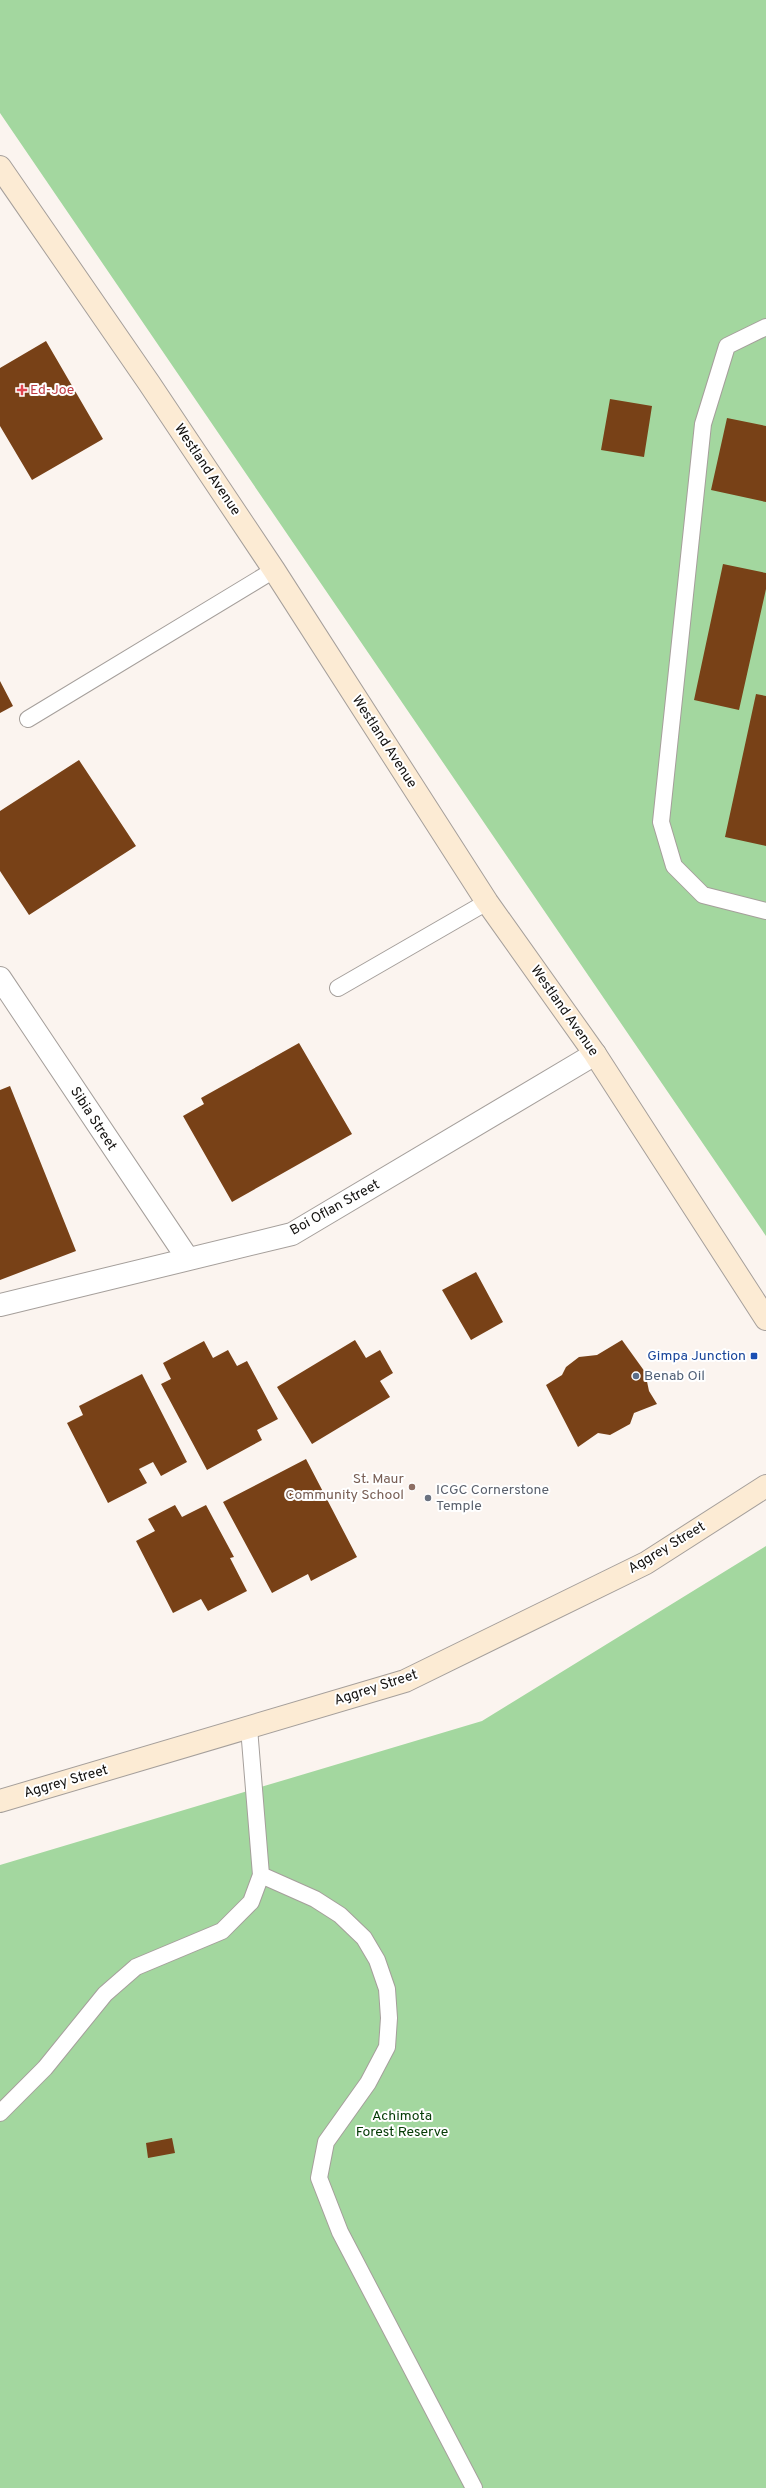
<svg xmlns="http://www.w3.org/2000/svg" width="766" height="2488" viewBox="0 0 766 2488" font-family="Overpass,sans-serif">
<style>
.forest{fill:#a3d79f}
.building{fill:#784117}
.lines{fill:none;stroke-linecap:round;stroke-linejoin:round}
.lane-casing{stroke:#a59f9b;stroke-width:18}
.street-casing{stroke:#a59f9b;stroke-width:24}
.secondary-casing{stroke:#a59f9b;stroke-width:24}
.lane{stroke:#fff;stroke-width:16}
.street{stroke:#fff;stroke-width:22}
.secondary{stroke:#fcebd4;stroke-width:22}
.health-dot{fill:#e0444e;stroke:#fff;stroke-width:1.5}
.transit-dot{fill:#1a4fb4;stroke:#fff;stroke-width:1.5}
.service-dot{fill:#5c6f8a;stroke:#fff;stroke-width:1.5}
.education-dot{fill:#8d6e63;stroke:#fff;stroke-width:1.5}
.worship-dot{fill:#6b7280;stroke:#fff;stroke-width:1.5}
.labels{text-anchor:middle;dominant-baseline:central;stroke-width:4;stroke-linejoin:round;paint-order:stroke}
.health-label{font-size:14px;fill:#be3a42;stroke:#fff;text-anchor:start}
.street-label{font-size:14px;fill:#12100e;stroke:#fff}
.transit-label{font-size:14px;fill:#164399;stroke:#fff;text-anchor:end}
.service-label{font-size:14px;fill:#4e5e75;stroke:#fff;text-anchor:start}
.education-label{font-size:14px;fill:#785e54;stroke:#fff;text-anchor:end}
.worship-label{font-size:14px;fill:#5b616d;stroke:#fff;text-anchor:start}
.park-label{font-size:14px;fill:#033a04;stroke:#fff}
</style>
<rect width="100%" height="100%" fill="#fbf4ef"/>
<path class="forest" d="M0,0H766V1236L0,113Z
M766,1546V2488H0V1865L482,1721Z"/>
<path class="building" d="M46,341L103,439L32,480L0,426V368Z
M610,399L652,406L644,457L601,450Z
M727,418L766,426V502L711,490Z
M723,564L766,573V589L739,710L694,700Z
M0,681L13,706L0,713Z
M756,694L766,696V846L725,837Z
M79,760L136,846L29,915L0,871V811Z
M299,1043L352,1134L232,1202L183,1116L204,1104L201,1098Z
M10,1086L76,1251L0,1280V1090Z
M476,1272L503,1322L471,1340L442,1290Z
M355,1340L366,1358L380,1350L393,1373L380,1381L390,1397L312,1444L277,1387Z
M622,1340L645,1372L649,1391L657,1404L634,1413L630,1424L610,1435L598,1433L578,1447L546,1385L562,1375L566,1367L579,1357L597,1355Z
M204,1341L213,1358L228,1350L237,1366L247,1361L278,1419L257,1430L262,1440L207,1470L161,1384L171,1379L163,1363Z
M142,1374L187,1462L161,1476L153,1462L139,1469L147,1483L108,1503L67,1423L83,1415L79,1406Z
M306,1459L357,1557L311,1581L308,1574L272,1593L223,1502Z
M175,1505L182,1517L206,1505L234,1557L230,1558L247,1591L208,1611L201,1599L173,1613L136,1541L155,1531L148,1519Z
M172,2138L175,2153L148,2158L146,2143Z"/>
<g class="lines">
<g class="lane-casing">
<path id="lane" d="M766,327L727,346L703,424L661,822L674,866L703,895L766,911
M28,719L274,570
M338,988L487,902
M261,1875L315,1899L340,1915L364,1938L377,1960L387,1989L389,2018L387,2047L368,2083L326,2142L319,2178L340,2232L474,2488
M0,2113L45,2068L105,1994L136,1967L222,1931L251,1902L261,1875L249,1728"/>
</g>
<g class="street-casing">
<path id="street" d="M0,978L188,1259
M0,1305L292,1234L595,1054"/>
</g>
<g class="secondary-casing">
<path id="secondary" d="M0,167L149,383L274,570L487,902L595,1054L766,1319
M0,1801L405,1681L646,1563L766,1486"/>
</g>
<use href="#lane" class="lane"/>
<use href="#street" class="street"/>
<use href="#secondary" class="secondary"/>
</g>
<path class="health-dot" d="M20 384h4v4h4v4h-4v4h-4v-4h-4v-4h4z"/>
<rect class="transit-dot" x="750" y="1352" width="8" height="8" rx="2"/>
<circle class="service-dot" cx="636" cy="1376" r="4"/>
<circle class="education-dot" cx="412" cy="1487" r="4"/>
<circle class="worship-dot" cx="428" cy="1498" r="4"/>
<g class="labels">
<g class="health-label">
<text x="30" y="390">Ed-Joe</text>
</g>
<g class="street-label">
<text transform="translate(207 470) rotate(56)">Westland Avenue</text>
<text transform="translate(384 742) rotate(57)">Westland Avenue</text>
<text transform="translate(564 1011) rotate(55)">Westland Avenue</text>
<text transform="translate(93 1119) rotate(57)">Sibia Street</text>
<text transform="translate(335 1208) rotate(-29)">Boi Oflan Street</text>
<text transform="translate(667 1548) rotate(-31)">Aggrey Street</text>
<text transform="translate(376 1688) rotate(-18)">Aggrey Street</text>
<text transform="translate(66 1782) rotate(-16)">Aggrey Street</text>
</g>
<g class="transit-label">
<text x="746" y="1356">Gimpa Junction</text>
</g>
<g class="service-label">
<text x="644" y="1376">Benab Oil</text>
</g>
<g class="education-label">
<text x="404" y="1479">St. Maur<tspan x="404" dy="16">Community School</tspan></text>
</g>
<g class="worship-label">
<text x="436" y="1490">ICGC Cornerstone<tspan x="436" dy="16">Temple</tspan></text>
</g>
<g class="park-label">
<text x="402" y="2116">Achimota<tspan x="402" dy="16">Forest Reserve</tspan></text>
</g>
</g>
</svg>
